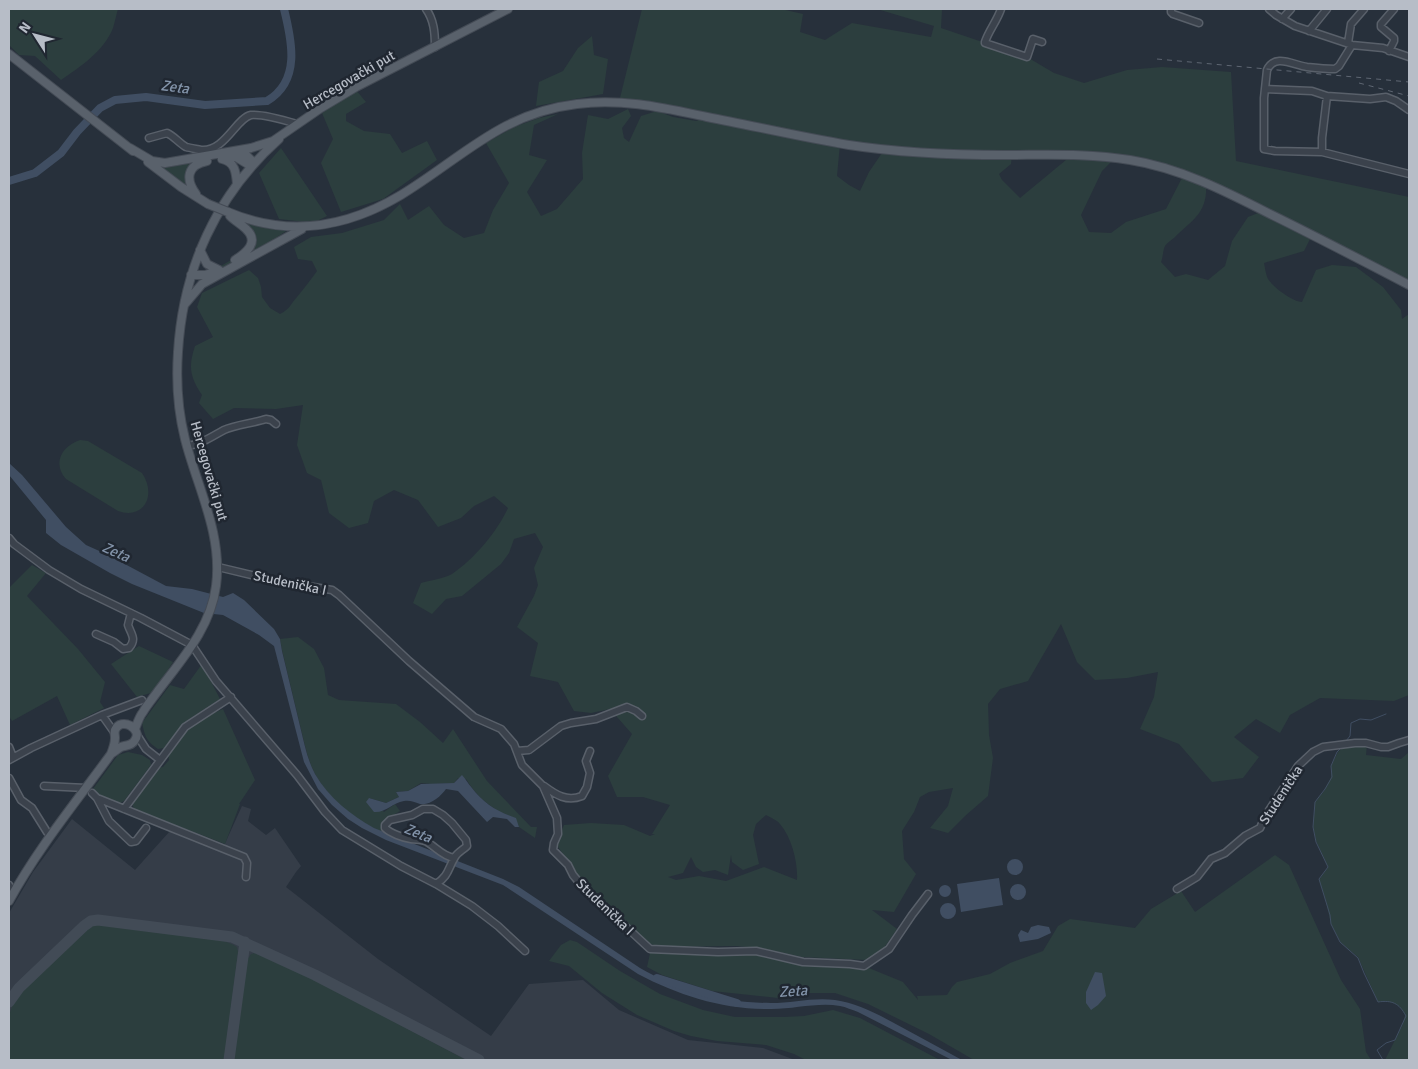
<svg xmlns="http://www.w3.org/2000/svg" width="1418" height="1069" viewBox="0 0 1418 1069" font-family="Signika,sans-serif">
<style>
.airport{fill:#353d48}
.green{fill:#2c3e3e;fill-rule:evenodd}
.water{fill:#404e62}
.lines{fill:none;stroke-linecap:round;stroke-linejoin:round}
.stream{stroke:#404e62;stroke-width:1}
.river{stroke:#404e62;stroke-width:8}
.taxiway{stroke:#424b56;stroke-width:11}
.minor-casing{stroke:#59606a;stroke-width:9}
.major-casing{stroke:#444b55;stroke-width:10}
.minor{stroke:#3b424c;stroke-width:6}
.major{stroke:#59616b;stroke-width:8}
.rail{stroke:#5e6672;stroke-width:1;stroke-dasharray:5 5;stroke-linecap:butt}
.major-bridge-casing{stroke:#444b55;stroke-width:10;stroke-linecap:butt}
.major-bridge{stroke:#59616b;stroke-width:8}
.labels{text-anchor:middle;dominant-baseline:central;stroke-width:5;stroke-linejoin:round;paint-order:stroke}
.street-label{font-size:14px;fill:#b7bdc7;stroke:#202731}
.water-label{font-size:15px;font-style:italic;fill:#8394aa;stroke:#202731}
</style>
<rect width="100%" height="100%" fill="#27303b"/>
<path class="airport" d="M242,806L251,809L248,821L266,835L275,828L301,866L296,872L286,887L378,959L491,1036L529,984L583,980L619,1010L688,1040L763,1048L795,1060H9V913L33,872L72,819L135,870L170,831L222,850Z"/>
<path class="green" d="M9,9H118C116,15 115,22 113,28C104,51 80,67 61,80L35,56L19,55L9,45Z
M642,9H781L803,14L800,32L825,40L852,23L931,37L934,26L877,9H942L941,28L1027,57L1054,73L1084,83L1127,70L1162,67L1231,72L1236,161L1409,197V285L1312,235L1304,251L1264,263C1265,268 1266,275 1268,279C1274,288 1292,301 1302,302L1316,270L1332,265L1356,267L1383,287L1401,310L1402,319L1409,314V695L1394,701L1320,698L1290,715L1280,733L1256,719L1234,737L1259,757L1243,778L1212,782L1179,744L1140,729L1154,697L1158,672L1127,678L1095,680L1077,662L1061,624L1028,681L1000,689L988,704L989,735L993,758L988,796L965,816L948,833L930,828L948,806L953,788L929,792L920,797L914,812L902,831L904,859L916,874L894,912L872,910L897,929L884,948L867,960L802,957L761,948L735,946L660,947L648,943L577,874L556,844L564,825L591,823L624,825L650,836L655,834H652L670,805L643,797H617L608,776L632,734L610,709L591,713L574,711L558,682L530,676L538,643L517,627L534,596L538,585L534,568L543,547L535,533L514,539L509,553L501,564L462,596L446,599L432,614L413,603L421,583C431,580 443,579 452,574C474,559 497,532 508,508L494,496L474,506L461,518L438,527L418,500L394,490L374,501L368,523L349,528L329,513L321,480L307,473L297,445L303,405L276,409L234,408L213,419L199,403L202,395C190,377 188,367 195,346L213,337L197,307L202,293L249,270L258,278L261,287L262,297L270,308L280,314C290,309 290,305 297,297C304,288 311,280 317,271L312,261L298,259L294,247L311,237L342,233L384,220L400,204L408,220L429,206L444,225L464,238L484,233L493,210L509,183L486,143L514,127L539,118L558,114L534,125L529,155L547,160L527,192L541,216L557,209L583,179L582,153L588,115L608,119L628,109L631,116L622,128L624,138L629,142L641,116L657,111L673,117L696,121L707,117L619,102ZM840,144L884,150L869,172L860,191L849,185L837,176ZM1012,154L1072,155L1020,198L1002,180L999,174L1011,164ZM1115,158L1184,174L1166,209L1126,222L1111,233L1089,232L1081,215L1102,171ZM1206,183L1263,211L1248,217L1232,241L1225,266L1208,280L1186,274L1175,277L1161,262C1163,257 1163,250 1165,246C1167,243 1171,240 1174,238C1193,219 1208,213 1206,183ZM766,815C771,818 777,820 780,824C792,838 798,863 797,880L764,867L726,881L699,876L676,880L668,877L683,873L691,857L696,867L703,872L715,870L728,875L731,855L732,862L743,870L759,864L753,835L756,824Z
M592,36L594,55L608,59L603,94L536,106L539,82L563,71L578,48Z
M356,90L366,102L346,114V121L364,131L390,134L402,153L427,141L437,160L383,199L341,212L321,163L333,139L322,113Z
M281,148L327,216L313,223L279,219L259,173Z
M233,153L197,160C186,167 183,176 187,187L156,163Z
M237,220L289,229L273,240L205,277L209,273L243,253L251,243Z
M80,440L88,441L142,473C157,495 144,520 118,511L66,479C52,463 62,446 80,440Z
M32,565L46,573L27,596L78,649L105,682L100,702L104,708L70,725L57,696L12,721L9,716V588Z
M298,637L314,649L324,668L328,695L339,700L396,704L420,722L443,743L453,729L487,781L531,827H537L535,838L519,827L515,818C494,811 478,799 466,779L458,778L454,783L433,784L421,783L408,791L396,792L399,797L386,803L369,798L384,812L395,804L400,811L381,823L382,832C356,821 327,798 314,772C307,758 304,741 300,725C294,700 288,675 282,650L280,639Z
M139,646L173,662L154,692L137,697L111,664Z
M202,664L220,699L188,720L164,748L158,749C146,741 145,736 142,723L170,685L184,689Z
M223,709L255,780L239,804H240L225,844L134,809L132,803L157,768L163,767L169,760L168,754L188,728L200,719Z
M1367,743L1366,755L1401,759L1409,752V1060H1385L1402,1026L1405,1015C1400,1003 1391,1001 1378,1002L1358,957L1341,943L1331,924L1325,898L1319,880L1328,867L1316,841L1313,827L1315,802L1324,791L1331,777V766L1338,752L1347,744Z
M128,752L142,755L150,760L151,765L124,801L118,804L97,797L93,789L118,755Z
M1275,855L1289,865L1341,980L1360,1009L1366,1052L1371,1060H974L929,1034L868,1004L835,993H807L778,998L712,991L662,975L647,967L651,949L756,951L804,962L864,966L903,982L918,1000L917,996L947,995L952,987L957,982L990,974L1010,963L1043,951L1058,926L1070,919L1135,928L1151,909L1181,891L1195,912Z
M94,925C110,925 126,928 141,929C163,932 221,935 237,947L238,952L224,1060H9V1015L13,1004L21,992L85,929Z
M570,940L577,942L620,971L660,994L703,1010L735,1017H784L804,1016L833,1010L860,1018L940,1060H806L794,1054L766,1045L717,1041L691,1036L674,1031L637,1015L602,993L569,966L549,961L561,945Z
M255,953L263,955L314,979L466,1060H234L247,960L251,954Z"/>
<path class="water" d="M9,463L22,475L66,527L86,545L106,554L166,586L192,589L223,597L233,593L244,600L274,629L280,639L282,651C288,676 294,701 300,726C304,742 307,759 315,774C329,798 351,815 374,828L503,879L519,887L640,968C680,991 725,1003 771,1003C792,1003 814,997 835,1000C861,1004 883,1017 905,1029C924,1039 943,1050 962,1060H952L858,1012C852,1010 846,1007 840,1006C816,1002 792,1010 767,1009C721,1009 678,995 638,974L503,885L386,840L362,828L348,819L332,805L318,789L304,762L274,646L259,635L223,615L204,613L132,584L110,573L61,545L46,533V520L9,475Z
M462,775C466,779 468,784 472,788C483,803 498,812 516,818L519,827H515L507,819L493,817L487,822L458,791L446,789C441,796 430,806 420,804C414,802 410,800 404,801C392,803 386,813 374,812L366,802L369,798L386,803L399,797L396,792L408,791L421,784L454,783Z
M1007 867a8 8 0 1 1 16 0a8 8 0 1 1-16 0Z
M999,878L1003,905L961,912L957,884Z
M1010 892a8 8 0 1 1 16 0a8 8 0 1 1-16 0Z
M939 891a6 6 0 1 1 12 0a6 6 0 1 1-12 0Z
M940 911a8 8 0 1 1 16 0a8 8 0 1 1-16 0Z
M1038,925L1049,927L1051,933L1038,939L1020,942L1018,935L1021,930L1028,933L1031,927Z
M1095,972L1102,973L1106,996L1098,1005L1091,1010L1086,1003V992Z"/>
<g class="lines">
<path class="stream" d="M1346,741L1350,736L1351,723L1360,719L1371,720L1386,714
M1341,748L1337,752L1331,766L1332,777L1325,789L1315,802L1313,827L1316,842L1328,867L1319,879L1330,915L1331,924L1340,942L1358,958L1364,973L1378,1002C1392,1000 1399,1003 1406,1016L1395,1040L1386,1043L1377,1050L1383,1060"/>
<path class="river" d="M9,181L35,173L61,153L77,132L100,108L115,100L146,97L205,105L267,101C301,81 292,41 284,9
M657,978L737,1003"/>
<path class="taxiway" d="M9,1002L19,988L84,926L91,921L98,920L232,937L315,975L479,1060
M229,1060L245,942"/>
<g class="minor-casing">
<path id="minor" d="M426,9C434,20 435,33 435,47
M1171,9V12L1173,14L1199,23
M1269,9L1276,15L1295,26L1352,45L1383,48L1409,57
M1282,19L1291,9
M1309,31L1327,9
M985,42C989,30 997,21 1001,9
M985,43L1027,57L1033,39L1042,42
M1348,43L1351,24L1364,9
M1352,45L1339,66L1335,69C1326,69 1316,68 1307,67C1293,65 1275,53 1267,70L1264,98V149L1275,151L1322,152L1409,174
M1389,51L1394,41V38L1381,27V24L1394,9
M1265,89L1312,91L1327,96L1370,99L1386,97L1396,101L1409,110
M149,138L167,133C174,136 179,143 186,147C190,148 196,149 201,150C225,152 236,118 251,115C261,114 287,121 297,124
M1322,152V138L1327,96
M187,446C202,444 211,437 224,430C234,425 254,423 266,419L271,420L276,424
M9,538L14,544L49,570L81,589L141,618L192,645L216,681L297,775L325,812L342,830L401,866L436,884L472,906L498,926L525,951
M218,567L276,581L332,590L339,595L409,661L474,717L501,729L514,744L522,765L543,786L557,818L558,834L554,843L553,850L568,865L573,875L583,887L650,949L718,952L756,951L803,962L850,964L864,966L889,949L912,915L928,894
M96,634L114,642L123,649L129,648C137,639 131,634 128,625L131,613
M102,715L142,700
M137,735L146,749L160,760
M9,747L13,757
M517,751L529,750L561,726L571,723L596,719L627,707L636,711L642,716
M9,760L31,748L102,715L114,732
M9,778L21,800L32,808L47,832L51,834
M44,786L86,788
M544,786C556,795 567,802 582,796L587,787L590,773L586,761L590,751
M92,793L97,798L244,857L247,863L246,877
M97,798L109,821L131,842L136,841L146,828
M124,809L185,727L231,697
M436,884C449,876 448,868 455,857C458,852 463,850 467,846L466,840L452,823L443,815L433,809H423L412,815L390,820L385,825V828C390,833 403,838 411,839C416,840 422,839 427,842C436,847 442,856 454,858
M9,885L13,893
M1177,889L1197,877L1211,859L1225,853L1245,836L1260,828L1266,815L1298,766L1313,752L1323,747L1355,743H1366L1381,747H1388L1399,743L1409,740"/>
</g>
<g class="major-casing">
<path id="major" d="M9,54L133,151
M130,148L152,161L165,163L251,148L273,141L321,108L356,87L508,9
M235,152L246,155L254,163
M226,157H236L251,166
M222,159C235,162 236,172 237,184
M148,162L181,187L208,204
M196,194C185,179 187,165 207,161
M228,212C287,237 346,228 401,195C462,158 501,113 577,104C622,98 664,108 707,117C754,126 801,137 849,145C901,153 952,155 1005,155C1047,155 1089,153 1130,160C1180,168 1225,191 1270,214C1317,237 1363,261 1409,285
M230,216C235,221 241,224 246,229C260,242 246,253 235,260
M200,250L207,264L219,270
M191,275H205L217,271
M185,304L202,284L302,229
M135,729C137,724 139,717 143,712C147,705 153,698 158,691C182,659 211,627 216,586C223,534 197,487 185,439C178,411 176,381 178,352C183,269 216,195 279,139
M9,901C38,848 76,802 111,754C113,749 115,743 115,738C115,734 114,734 115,730C121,716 143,729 135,740C132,746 126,745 121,747C118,749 114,752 111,754"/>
</g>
<use href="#minor" class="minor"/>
<use href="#major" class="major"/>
<path class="rail" d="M1157,59L1409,82
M1359,83L1409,96"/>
<g class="major-bridge-casing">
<path id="major-bridge" d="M208,204L228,212"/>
</g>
<use href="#major-bridge" class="major-bridge"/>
</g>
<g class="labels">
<g class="street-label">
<text transform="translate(349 80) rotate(-30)">Hercegovački put</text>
<text transform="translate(209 471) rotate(74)">Hercegovački put</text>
<text transform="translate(290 583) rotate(12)">Studenička I</text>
<text transform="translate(1281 795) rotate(-57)">Studenička</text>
<text transform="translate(605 907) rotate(44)">Studenička I</text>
</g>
<g class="water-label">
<text transform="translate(175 87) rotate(8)">Zeta</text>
<text transform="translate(116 552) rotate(24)">Zeta</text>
<text transform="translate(418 833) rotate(22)">Zeta</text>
<text transform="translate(793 991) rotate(-4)">Zeta</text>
</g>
</g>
<rect width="1418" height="1069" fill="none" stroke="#b7bdc7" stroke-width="20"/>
<g transform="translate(35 35) rotate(306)" stroke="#202731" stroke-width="4" paint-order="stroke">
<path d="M0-4L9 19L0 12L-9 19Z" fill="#b7bdc7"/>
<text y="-8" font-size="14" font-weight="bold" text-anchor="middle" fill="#b7bdc7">N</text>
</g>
</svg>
